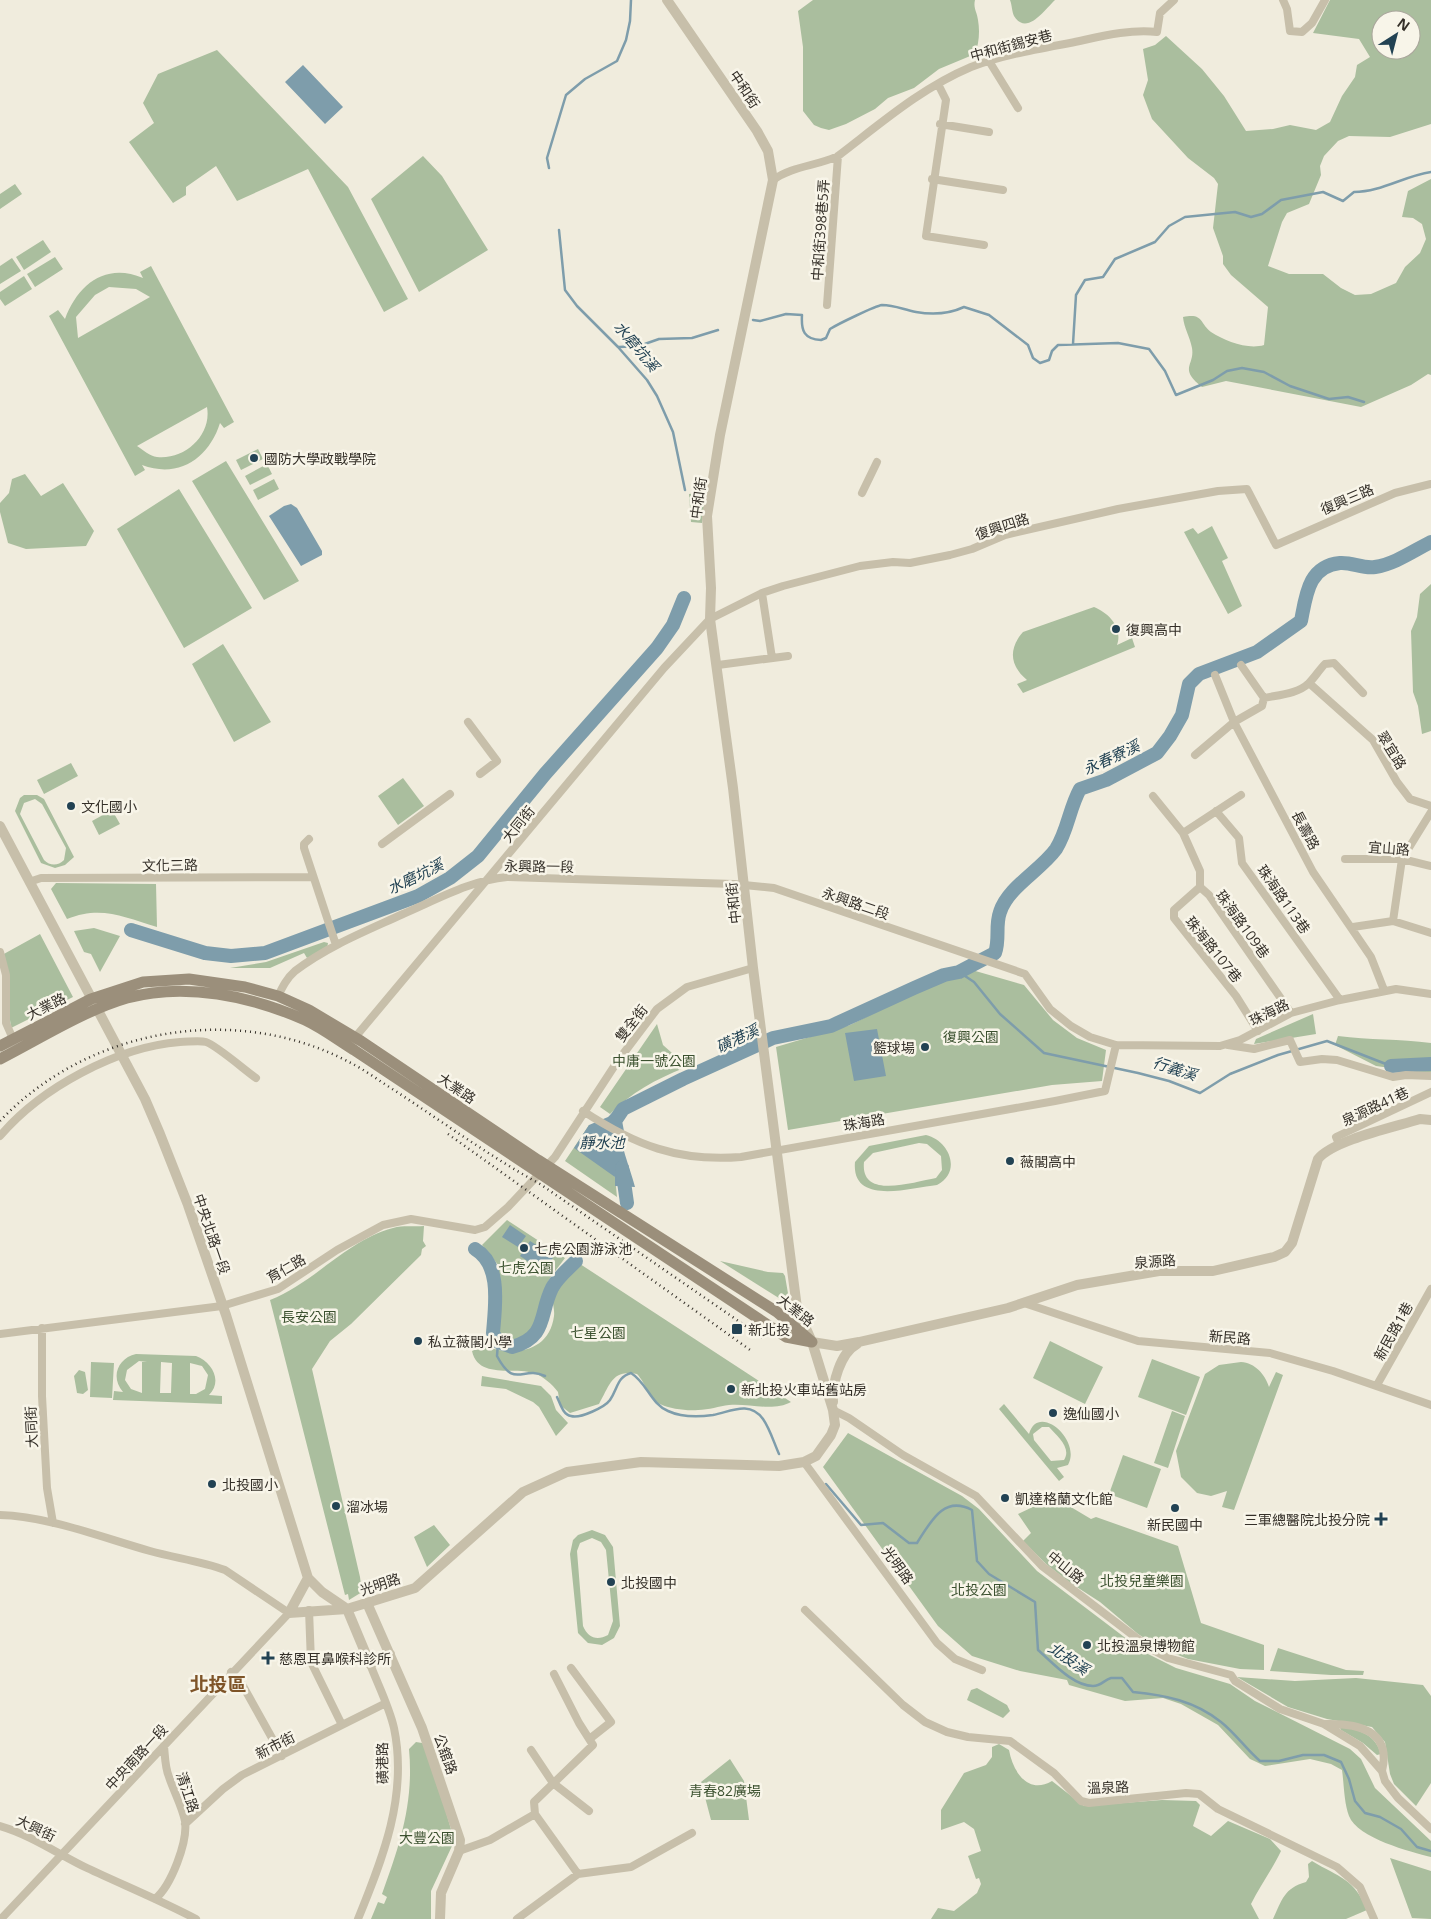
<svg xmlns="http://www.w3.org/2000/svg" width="1431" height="1919" viewBox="0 0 1431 1919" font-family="'Open Sans','Noto Sans TC',sans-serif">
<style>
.green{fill:#aabe9e;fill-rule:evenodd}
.water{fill:#7e9dab}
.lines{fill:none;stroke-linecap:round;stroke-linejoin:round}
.stream{stroke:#7e9dab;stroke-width:2.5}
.river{stroke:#7e9dab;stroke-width:14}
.minor{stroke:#c7bfaa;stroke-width:8}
.tertiary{stroke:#c7bfaa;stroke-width:10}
.secondary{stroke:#9b8f7b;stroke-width:11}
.rail{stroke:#353029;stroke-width:2.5;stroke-dasharray:1 4;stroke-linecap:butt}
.poi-dot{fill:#224253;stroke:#f8f5e9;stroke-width:2}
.labels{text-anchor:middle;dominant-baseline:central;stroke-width:5;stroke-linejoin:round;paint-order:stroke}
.street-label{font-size:14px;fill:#353029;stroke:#f8f5e9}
.poi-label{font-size:14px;fill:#353029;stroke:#f8f5e9;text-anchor:start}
.park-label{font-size:14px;fill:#3b512f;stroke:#f8f5e9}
.water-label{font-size:15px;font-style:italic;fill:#224253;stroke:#f8f5e9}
.district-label{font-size:19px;font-weight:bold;fill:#7e5428;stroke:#f8f5e9}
</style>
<rect width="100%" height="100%" fill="#f0ecdd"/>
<path class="green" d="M813,0H975C973,8 977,12 978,20C980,31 979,44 975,54L939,69L914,88L888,98L875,109L846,124L829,130L821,128L814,125L803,111V47L798,11Z
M1010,0H1055C1046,8 1027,37 1014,16C1012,12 1012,5 1010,0Z
M1330,0H1431V124L1390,137L1349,136L1338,141L1324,156L1320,166L1321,175L1309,204L1287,213L1282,222L1268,266L1289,274H1323L1341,288L1355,295L1371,294L1396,283L1405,267L1420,253L1426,239L1422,224L1413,218L1402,217L1408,191L1431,179V375L1428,374L1411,385L1361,407L1226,381L1202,387C1178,368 1195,366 1192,348C1190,337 1184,328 1183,317C1204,313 1199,323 1211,332C1225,341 1248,350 1264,345L1268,307L1231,275L1223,264V256L1213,228L1218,184L1214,178L1188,158L1152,119L1143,95L1148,80L1143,49L1155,45L1166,36L1202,69L1224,96L1246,131L1273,129L1290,125L1316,130L1330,122L1342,96L1355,77L1357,65L1370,57L1359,39L1313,33ZM1381,20H1411V50H1381Z
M217,50L348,187L408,299L384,312L308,169L237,201L216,166L186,187V195L173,203L129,142L154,123L143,103L158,74Z
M423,156L442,176L488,250L419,292L371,199Z
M15,184L22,194L0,209V194Z
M43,240L51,252L24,270L16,257Z
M55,257L63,269L35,287L27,274Z
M12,258L21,271L0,284V266Z
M151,266L234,422L224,428L220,423C209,458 179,479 142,465L145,470L135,476L49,316L58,310L65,319C78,284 106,262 143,278L140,272ZM109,287L136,289L150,297L78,338L76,317L95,295ZM207,407C212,435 185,460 157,457C150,456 143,450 137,446Z
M24,276L32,289L5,306L0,299V292Z
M258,449L263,459L241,470L236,460Z
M226,461L299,581L264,600L192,481Z
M267,464L272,474L250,485L245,476Z
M25,474L41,496L63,483L94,531L86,546L26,549L8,543L0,512V503L9,493L12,479Z
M274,479L279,489L258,500L253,490Z
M179,489L252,608L184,648L117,529Z
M706,492L702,523L691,522L689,494Z
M1212,526L1228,558L1222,561L1242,606L1228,614L1184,532L1193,528L1198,534Z
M1431,584V731L1422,734L1418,706L1413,692L1411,631L1417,617L1420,594Z
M1094,607C1109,613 1123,628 1117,645L1132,638L1135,647L1023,693L1017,684L1027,680C1010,666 1008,649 1023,632Z
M223,644L271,722L234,742L192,664Z
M71,763L78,776L44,794L37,780Z
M403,778L424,806L398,825L378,796Z
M24,795H37L44,799L74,857L65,865L55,868L41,863L15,811L20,798ZM35,799L42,804L66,848L64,860C58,866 50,866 44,860L20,814L24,803Z
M112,810L120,824L99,835L92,821Z
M56,883L156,884L157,927C124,917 101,905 67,919L51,889Z
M94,928L120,936L100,972L91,954L84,952L74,931Z
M40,934L73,997L11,1028L2,955Z
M324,942L328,943L327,949L307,958L304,953L270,968H230L266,962Z
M965,968L1024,985L1053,1020L1077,1038L1106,1050L1102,1081L1052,1085L788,1130L776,1047L850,1025Z
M1313,1014L1316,1034L1254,1044L1256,1039Z
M657,1024L663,1045L672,1053L676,1064L684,1068C656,1079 631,1093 610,1114L600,1107Z
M1338,1036C1369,1040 1400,1039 1431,1043V1079L1412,1071L1376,1066L1335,1045Z
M589,1125L615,1177L617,1197L565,1161Z
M926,1135C950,1141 962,1172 937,1185C910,1188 851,1206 855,1162L869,1146ZM919,1143L927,1144L941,1156L942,1170L936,1178C913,1182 860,1200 864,1162L873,1153Z
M507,1220L565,1258C558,1268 547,1280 544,1291C535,1318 541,1345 500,1342L493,1334L499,1319V1266L482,1245Z
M424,1226L423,1241L426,1246L422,1249L421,1255L351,1324L330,1341L312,1369L360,1577L362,1592L349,1600L348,1594L345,1595L270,1300C314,1283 347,1240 393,1228C403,1225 414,1227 424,1226Z
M720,1261L768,1272L783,1273L785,1276L790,1305Z
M577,1262L791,1402C773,1412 749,1403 729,1405C719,1406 709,1410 698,1410C687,1411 670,1409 660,1404C649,1399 645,1382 637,1374C612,1369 610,1385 599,1404L570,1413L560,1405L558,1392C552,1384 543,1376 533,1373C514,1367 478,1379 472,1351L480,1344C508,1357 549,1355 554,1316C555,1308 551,1302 554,1294C558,1282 570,1272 577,1262Z
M1050,1341L1103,1367L1085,1404L1033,1378Z
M136,1354L196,1356C212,1362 223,1381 209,1395L222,1396V1404L113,1400L114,1391L123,1392C110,1377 118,1358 136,1354ZM139,1361L147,1362H142V1393L131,1389L125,1380L127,1370ZM161,1362L172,1363L171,1393H160ZM190,1363L202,1366L208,1375L205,1389L196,1394H190Z
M1152,1359L1200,1377L1186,1415L1138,1397Z
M91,1362L114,1363L112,1398L90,1397Z
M1241,1362C1255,1363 1265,1374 1269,1387L1276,1372L1283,1375L1234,1510L1222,1507L1227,1491L1211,1496L1197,1493L1181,1477L1176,1451L1205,1374L1219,1365Z
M79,1370L85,1372L88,1390L83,1394L77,1393L74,1376Z
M482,1376L541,1386L551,1396L556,1410L568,1423L556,1436L539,1407L533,1402L506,1389L481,1386Z
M1004,1404L1029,1434C1038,1402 1082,1440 1068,1465L1057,1468L1064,1477L1059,1481L999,1409ZM1042,1427H1049C1057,1436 1072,1448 1064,1460L1051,1461L1034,1440L1033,1434Z
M1172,1411L1185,1416L1168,1468L1154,1463Z
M848,1433L962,1496L979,1509L1037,1571L1144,1652L1176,1668L1230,1684L1255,1701L1350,1749L1361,1759L1375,1788L1431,1841V1857C1411,1852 1357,1838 1349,1816C1344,1803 1344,1784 1342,1770L1331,1764L1310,1759L1265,1766L1250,1759L1218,1725L1181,1704L1163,1698L1125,1701L1069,1685L1067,1680L1020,1671L972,1656L938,1626L823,1467Z
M1123,1455L1161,1469L1147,1508L1109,1494Z
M1054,1497L1091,1519L1096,1517L1178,1546L1201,1623L1264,1645V1670L1240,1669L1188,1659L1158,1647L1138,1634L1100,1602L1069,1582L1046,1564L1023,1541L1031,1533L1018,1514Z
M434,1525L450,1545L427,1567L414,1537Z
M592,1530L605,1535L613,1547L620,1626L614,1638L602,1645L588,1643L578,1633L570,1554L573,1540L578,1535ZM592,1538L601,1542L606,1550L613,1621L608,1635C597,1641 588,1638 583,1626L577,1551L580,1543Z
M1278,1648L1346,1670L1364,1671L1363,1675H1331L1270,1671Z
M1237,1677L1295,1681L1356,1678L1423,1685L1431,1696V1783L1416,1806L1394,1784L1390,1774L1385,1742L1372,1727L1327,1719L1288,1707Z
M977,1688L1007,1705L1010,1711L1003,1718L967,1700L971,1690Z
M1343,1727C1361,1731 1375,1734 1381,1754L1377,1755L1363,1743L1341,1730L1340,1728Z
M416,1742L422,1743L427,1747L453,1836L452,1846L431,1891V1919H371L378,1902L384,1904L387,1897L382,1894C400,1844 414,1803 409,1749Z
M999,1744L1009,1750C1013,1772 1028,1795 1052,1781L1084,1806L1162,1800L1196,1801L1200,1805L1193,1826L1211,1836L1228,1821L1270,1839L1281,1851C1272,1870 1260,1886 1251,1904L1259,1919H931L938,1908L954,1911L977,1893L981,1884L979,1878L976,1879L968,1856L981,1851L974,1829L964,1822L941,1830V1810L964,1773L986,1765L992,1757V1747Z
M730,1759L744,1781L749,1820H711L701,1782Z
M1390,1858L1431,1871V1919L1412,1918Z
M1312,1861C1340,1878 1354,1878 1367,1910L1346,1919H1273C1282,1900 1284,1888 1306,1882L1309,1877L1308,1864Z"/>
<path class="water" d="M303,65L343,107L325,124L285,82Z
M291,504L297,508L322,551V555L301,566L269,516L284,506Z
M877,1029L886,1076L854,1081L845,1033Z
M614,1111L623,1117C614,1133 631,1169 635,1187L615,1186V1177L574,1148L589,1125L608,1117Z
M510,1225L526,1236L518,1247L502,1237Z
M530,1241L554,1256L544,1272L520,1256Z"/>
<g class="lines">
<path class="stream" d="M549,168L547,158L566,95L585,79L617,61L626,40L630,21L631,0
M559,230L565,290L577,306L618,347L647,380L657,396L673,432L685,490
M753,320L760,321L786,314L802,315C801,331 804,339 821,340L826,338L830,329C838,324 875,306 882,305C895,305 904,310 916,312C933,315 949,314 964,307L989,315L1028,345L1033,358L1040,363L1049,360L1052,351L1058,345L1118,343L1149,349L1165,371L1176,395L1213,380L1227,371L1242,368L1264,372L1290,386L1329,399L1348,397L1364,402
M1073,344L1076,295L1085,280L1103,277L1115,259L1155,242L1169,226L1185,217L1235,212L1251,217L1262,214L1281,200L1323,192L1343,201L1354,192C1381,192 1404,176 1431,172
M619,347L639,346L659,339L692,338L718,330
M959,972L974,982L1000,1014L1044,1053L1138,1073L1169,1081L1200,1093L1230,1074L1278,1055L1327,1041L1391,1066
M498,1342L497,1356C515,1390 522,1365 545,1376
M557,1397C560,1403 563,1415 571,1416C580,1419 605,1407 610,1400C618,1388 617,1377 631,1373C647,1383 651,1404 668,1411C681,1417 699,1417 713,1415C730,1412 749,1400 763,1419C770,1429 774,1443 779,1454
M826,1484L861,1525L883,1523L909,1543H917C931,1521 944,1495 972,1510L977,1561L989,1574L1035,1602L1038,1650C1052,1662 1073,1686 1093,1686C1101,1686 1104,1680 1111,1678C1114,1678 1119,1678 1122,1678L1133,1692C1165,1695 1195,1701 1221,1722C1235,1733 1246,1749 1260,1761H1279L1303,1755H1324L1341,1762L1349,1779L1355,1801L1365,1813L1380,1817L1401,1829L1417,1847L1431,1851"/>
<path class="river" d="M131,930L205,953L231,956L265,953L418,896L450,878L478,856L545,774L657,648L673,625L684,598
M1391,1066L1431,1064
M617,1132L615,1121L623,1109L683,1079L773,1038L831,1026L914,988L944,975L959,972L995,953C1000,939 995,926 1000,912C1008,887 1041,870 1056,849C1068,830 1069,809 1080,789L1106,780L1157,753L1170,736L1182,715L1189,684L1199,674L1257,652L1301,621C1306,596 1308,566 1340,563C1352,562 1363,569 1375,567C1395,564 1413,551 1431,542
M622,1168L627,1203
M475,1249C502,1265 495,1306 493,1333L498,1342L512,1347C548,1337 539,1314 552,1288C557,1278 568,1269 576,1261"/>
<path class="minor" d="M1283,0L1287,9L1290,31L1302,32L1312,23L1325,0
M989,61L1018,108
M938,84L946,100L926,236L984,245
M940,124L989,132
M932,179L1003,190
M773,180C792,166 817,166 838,156C880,124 921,88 971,67C1002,55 1038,49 1070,43C1099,37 1127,29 1157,32L1160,13L1174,0
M827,305L838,156
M862,493L877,462
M762,593L772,658
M718,665L788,656
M1215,675L1234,722L1313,872L1371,957L1384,990
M1309,683L1373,740L1397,782L1410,799L1431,806
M1264,698C1278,695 1298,694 1309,683C1315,677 1319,670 1325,664L1334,663L1363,693
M468,722L497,761L480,774
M1195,755L1234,722L1262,706L1264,698L1241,665
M1153,796L1183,833L1200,871V887L1209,895L1291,1013
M1216,811L1239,838L1242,863L1340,1000
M1183,833L1241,795
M309,839L304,844V848L336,945
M382,844L450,794
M1345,859H1402L1431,866
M29,882L41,878L312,877
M1200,887L1174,910V918L1236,996L1258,1031
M1393,921L1402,859L1431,812
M1353,927L1393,921L1431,933
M0,952L6,975V1023L13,1039
M278,996C283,986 287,978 295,971C328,946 366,931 403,914C436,900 471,880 507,877L734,884L774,888L1025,974L1050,1009L1071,1026L1090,1037L1116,1045L1220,1046L1240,1040L1291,1013L1340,1000L1396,989L1431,994
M352,1041L664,668L710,619L762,593L783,586L860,566L893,562L910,563L950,555L972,549L1005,535L1118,509L1218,491L1247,489L1276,545L1395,493L1431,484
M1228,1045L1254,1049L1290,1040L1300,1062L1322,1059L1337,1060L1393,1077L1406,1075L1431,1076
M583,1111C635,1145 678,1162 741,1157L1055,1101L1105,1091L1116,1045
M0,1136C41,1088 116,1047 180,1042C188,1042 199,1040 206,1042C216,1045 246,1071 256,1078
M1339,1144L1336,1137L1431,1092
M1024,1303L1138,1341L1270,1353L1333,1371L1431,1405
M42,1328V1396L47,1488L53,1523
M0,1334L222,1306L278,1289L337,1250L383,1225L411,1219L475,1230L485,1227L508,1207L555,1157L617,1062L657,1009L687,987L753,968
M1377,1385L1431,1289
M833,1410L849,1418L903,1455L976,1496L1042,1566L1151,1649L1168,1658L1231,1675L1235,1681L1280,1709L1324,1724L1360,1746L1382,1771L1385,1781L1398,1798L1431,1829
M804,1462L937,1643L955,1659L982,1670
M0,1515C47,1516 104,1538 150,1551C175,1558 201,1561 225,1570L289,1613L1,1919
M309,1610L311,1662L342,1725
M805,1610L903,1705L925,1722L947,1732L968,1737L1010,1741L1054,1773L1081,1801L1089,1803L1186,1793L1199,1794L1218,1809L1337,1867L1360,1887L1374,1919
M571,1668L611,1722L592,1737
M231,1672L243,1686L282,1756
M1325,1724C1357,1723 1392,1730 1382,1771
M531,1750L553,1783L589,1811
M535,1814L534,1802L593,1745L579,1723L554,1674
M535,1814L578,1874
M185,1824L223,1789L242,1775L386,1703
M0,1826C31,1835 58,1854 87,1868C123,1885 160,1900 196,1919
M459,1851L490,1840L535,1814
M155,1899C171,1886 188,1842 185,1821C182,1806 174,1792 169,1777C165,1768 165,1756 164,1746
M358,1919C383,1858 408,1795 394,1728C389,1706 378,1685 370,1664
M517,1919L578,1874L631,1867L692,1833"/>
<path class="tertiary" d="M0,826L145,1099L160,1134L188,1205L226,1315L308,1578L289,1613
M812,1342L837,1346L859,1342L1008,1308L1077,1285L1159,1271H1213L1274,1257L1285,1252L1292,1243L1318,1159C1333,1140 1395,1127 1420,1119L1431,1120
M833,1402C832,1384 840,1353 857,1344
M308,1578L322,1592L347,1609
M367,1603L422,1728L460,1840L459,1851L441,1893L440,1919
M347,1609L370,1664L390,1654
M289,1613L347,1609L415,1588L523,1492L567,1472L641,1462L779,1466L804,1462L816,1456L831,1435L835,1425L833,1410L812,1342L797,1308L753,968L733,788L710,619L711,588L707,516L720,435L773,180L768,151L757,131L667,0"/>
<path class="secondary" d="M0,1046L91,999L143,982L189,979L245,987L278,996L309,1010L361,1041L538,1160L777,1312L812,1342
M0,1059C41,1038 83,1011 127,998C185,982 251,996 305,1020C322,1028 338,1040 354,1050L786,1337L812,1342"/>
<path class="rail" d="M0,1121C88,1028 235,1002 349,1062C365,1070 381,1082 397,1092C444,1123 491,1157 540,1184L763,1338
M448,1134L753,1352"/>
</g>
<g class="poi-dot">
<circle cx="254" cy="458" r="5"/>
<circle cx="1116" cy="629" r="5"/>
<circle cx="71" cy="806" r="5"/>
<circle cx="925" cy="1047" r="5"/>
<circle cx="1010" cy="1161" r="5"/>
<circle cx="524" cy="1248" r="5"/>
<rect x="731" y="1323" width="12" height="12" rx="2.5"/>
<circle cx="418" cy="1341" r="5"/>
<circle cx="731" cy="1389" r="5"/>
<circle cx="1053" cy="1413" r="5"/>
<circle cx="212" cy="1484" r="5"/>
<circle cx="1005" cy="1498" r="5"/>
<circle cx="336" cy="1506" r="5"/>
<circle cx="1175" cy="1508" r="5"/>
<path d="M1378.5 1511.5h5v5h5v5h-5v5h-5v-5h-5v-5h5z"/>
<circle cx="611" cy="1582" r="5"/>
<circle cx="1087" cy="1645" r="5"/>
<path d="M265.5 1650.5h5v5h5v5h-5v5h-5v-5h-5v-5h5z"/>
</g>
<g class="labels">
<g class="street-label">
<text transform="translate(1011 45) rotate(-15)">中和街錫安巷</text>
<text transform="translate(745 89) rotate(56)">中和街</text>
<text transform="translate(820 230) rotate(-86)">中和街398巷5弄</text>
<text transform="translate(698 498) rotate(-82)">中和街</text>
<text transform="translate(1347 499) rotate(-23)">復興三路</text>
<text transform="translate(1002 526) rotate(-18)">復興四路</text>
<text transform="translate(1392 750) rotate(58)">翠宜路</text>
<text transform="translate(518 824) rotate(-51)">大同街</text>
<text transform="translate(1306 830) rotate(62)">長壽路</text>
<text transform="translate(1389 848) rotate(4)">宜山路</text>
<text transform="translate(170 865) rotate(-1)">文化三路</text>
<text transform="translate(539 866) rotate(1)">永興路一段</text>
<text transform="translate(1284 899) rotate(55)">珠海路113巷</text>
<text transform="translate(733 903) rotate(-96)">中和街</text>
<text transform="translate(856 903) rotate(19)">永興路二段</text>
<text transform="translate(1243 924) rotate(54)">珠海路109巷</text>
<text transform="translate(1214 949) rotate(51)">珠海路107巷</text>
<text transform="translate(46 1006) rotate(-27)">大業路</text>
<text transform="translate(1269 1012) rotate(-26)">珠海路</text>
<text transform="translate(631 1023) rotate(-52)">雙全街</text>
<text transform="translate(457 1088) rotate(34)">大業路</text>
<text transform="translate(1375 1106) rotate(-25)">泉源路41巷</text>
<text transform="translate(864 1122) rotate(-10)">珠海路</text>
<text transform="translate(212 1234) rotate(71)">中央北路一段</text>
<text transform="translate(1155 1261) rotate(-4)">泉源路</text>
<text transform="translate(286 1268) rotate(-30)">育仁路</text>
<text transform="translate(796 1310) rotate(38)">大業路</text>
<text transform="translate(1393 1331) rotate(-61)">新民路1巷</text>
<text transform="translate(1230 1337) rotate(5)">新民路</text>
<text transform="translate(31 1427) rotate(-93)">大同街</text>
<text transform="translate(898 1565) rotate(54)">光明路</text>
<text transform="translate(1066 1567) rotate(39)">中山路</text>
<text transform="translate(380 1584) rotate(-18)">光明路</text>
<text transform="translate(275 1745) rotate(-27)">新市街</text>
<text transform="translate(446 1754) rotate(70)">公舘路</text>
<text transform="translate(136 1757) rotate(-47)">中央南路一段</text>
<text transform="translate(382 1763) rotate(-91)">磺港路</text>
<text transform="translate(1108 1787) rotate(-2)">溫泉路</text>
<text transform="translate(188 1792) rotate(71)">清江路</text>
<text transform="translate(36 1828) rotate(25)">大興街</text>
</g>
<g class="poi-label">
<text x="264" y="458">國防大學政戰學院</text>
<text x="1126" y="629">復興高中</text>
<text x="81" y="806">文化國小</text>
<text x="915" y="1047" text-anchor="end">籃球場</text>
<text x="1020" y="1161">薇閣高中</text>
<text x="534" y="1248">七虎公園游泳池</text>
<text x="748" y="1329">新北投</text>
<text x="428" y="1341">私立薇閣小學</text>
<text x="741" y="1389">新北投火車站舊站房</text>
<text x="1063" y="1413">逸仙國小</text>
<text x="222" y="1484">北投國小</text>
<text x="1015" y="1498">凱達格蘭文化館</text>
<text x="346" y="1506">溜冰場</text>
<text x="1370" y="1519" text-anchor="end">三軍總醫院北投分院</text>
<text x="1175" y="1524" text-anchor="middle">新民國中</text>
<text x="621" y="1582">北投國中</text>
<text x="1097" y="1645">北投溫泉博物館</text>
<text x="279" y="1658">慈恩耳鼻喉科診所</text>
</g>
<g class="park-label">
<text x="971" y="1036">復興公園</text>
<text x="654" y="1060">中庸一號公園</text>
<text x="526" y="1267">七虎公園</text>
<text x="309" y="1316">長安公園</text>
<text x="598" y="1332">七星公園</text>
<text x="1142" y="1580">北投兒童樂園</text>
<text x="979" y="1589">北投公園</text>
<text x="725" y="1790">青春82廣場</text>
<text x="427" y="1837">大豐公園</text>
</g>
<g class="water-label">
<text transform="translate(637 346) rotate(50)">水磨坑溪</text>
<text transform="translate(1111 757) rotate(-25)">永春寮溪</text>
<text transform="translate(415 876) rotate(-26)">水磨坑溪</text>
<text transform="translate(737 1038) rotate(-25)">磺港溪</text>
<text transform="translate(1175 1068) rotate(18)">行義溪</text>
<text x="602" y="1142">靜水池</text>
<text transform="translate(1069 1658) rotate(34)">北投溪</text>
</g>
<g class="district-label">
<text x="218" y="1684">北投區</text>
</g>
</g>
<g transform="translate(1396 35) rotate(36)"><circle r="24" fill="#f8f5e9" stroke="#aaa69c"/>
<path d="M0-4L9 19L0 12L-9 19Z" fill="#224253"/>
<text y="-8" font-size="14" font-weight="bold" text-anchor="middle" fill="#353029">N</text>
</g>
</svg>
